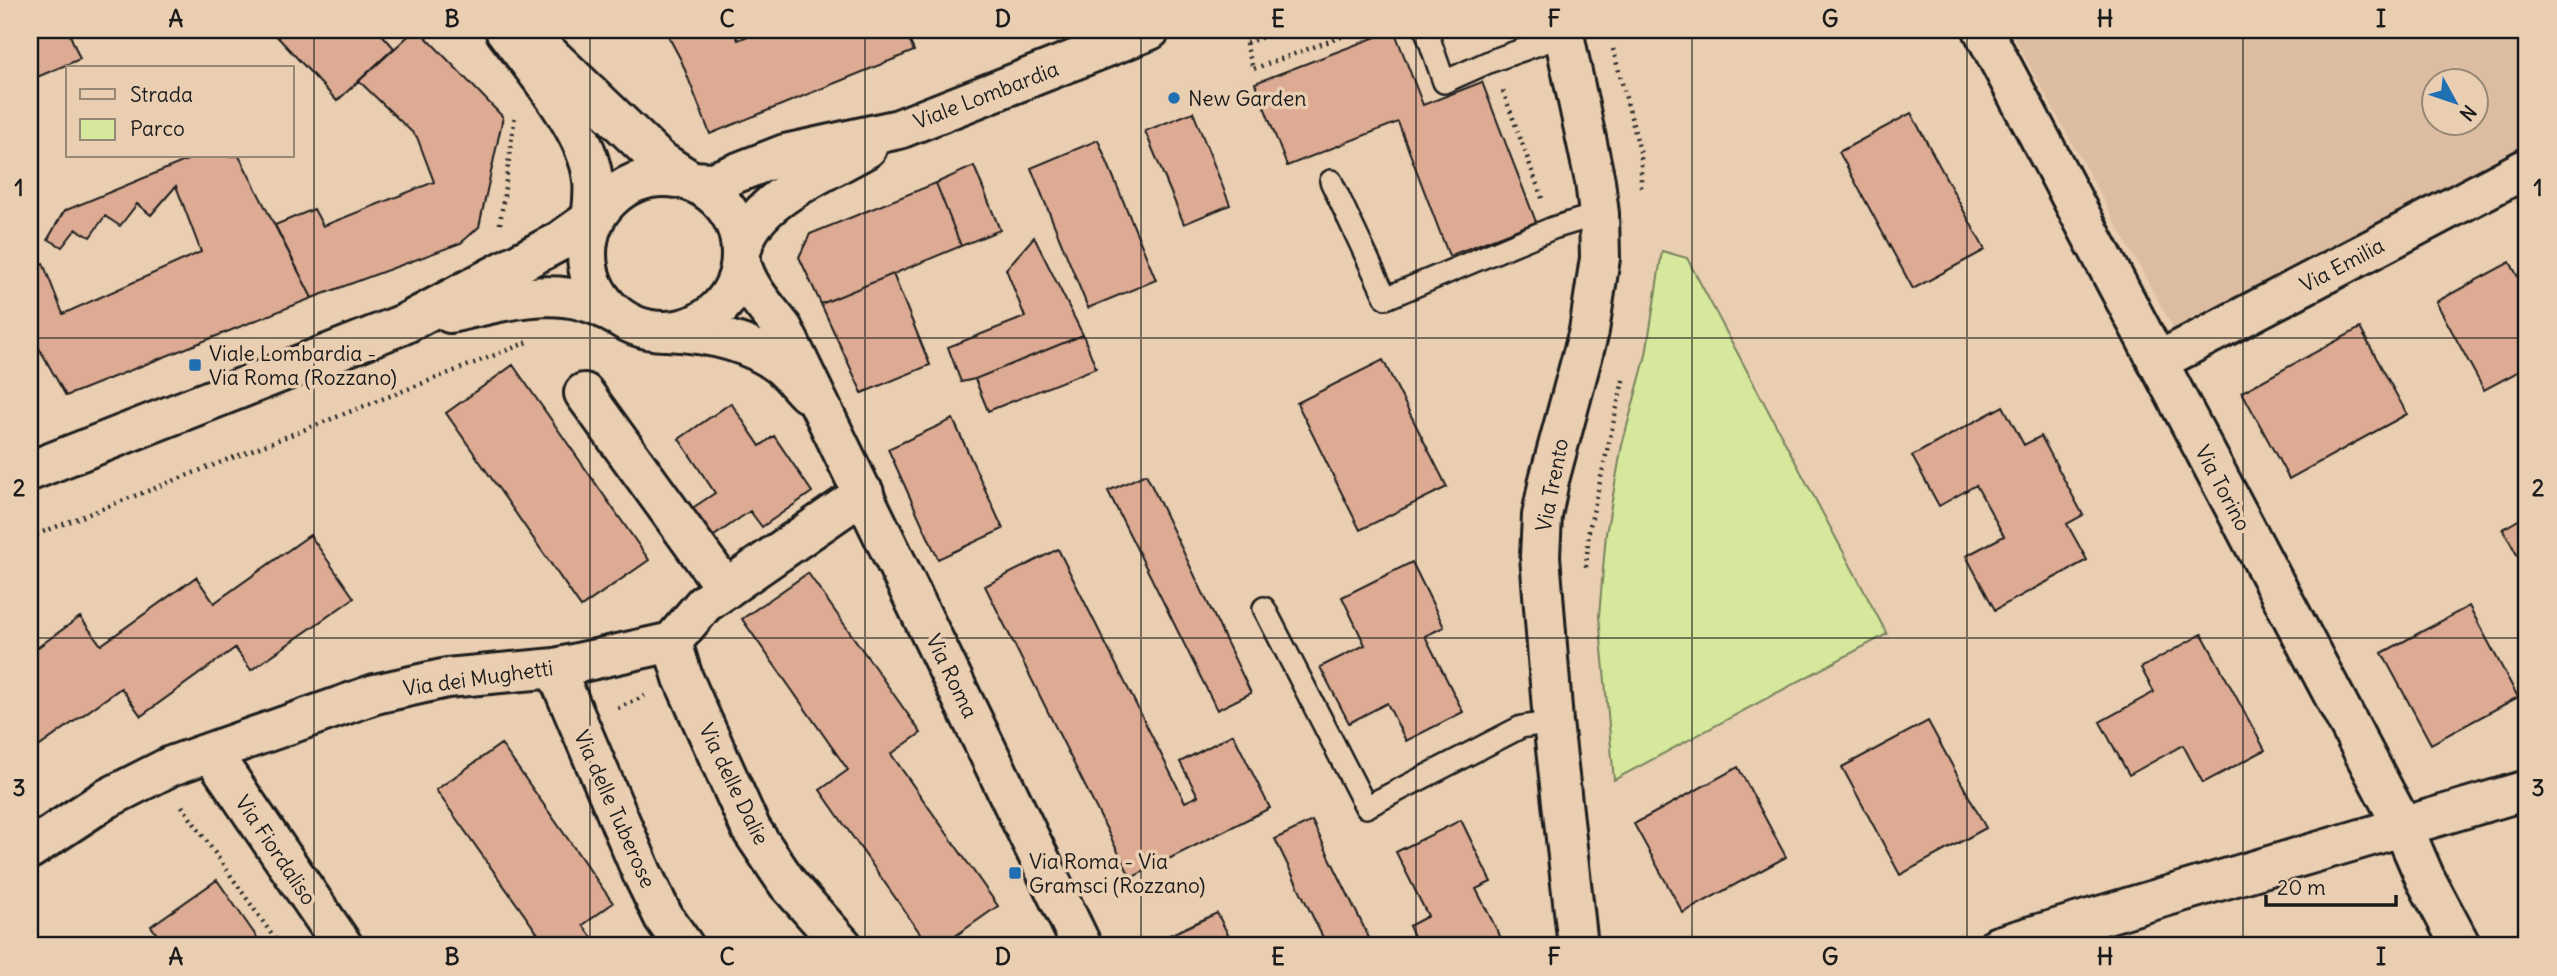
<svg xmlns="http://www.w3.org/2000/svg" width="2557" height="976" viewBox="0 0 2557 976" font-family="Delius,sans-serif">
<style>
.built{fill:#ddbda2;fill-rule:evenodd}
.green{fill:#d5e89c;stroke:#78825c;stroke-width:2}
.building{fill:#ddab93;stroke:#1c1c1c;stroke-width:2}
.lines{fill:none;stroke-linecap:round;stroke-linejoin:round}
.service-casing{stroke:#1c1c1c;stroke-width:26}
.minor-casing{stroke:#1c1c1c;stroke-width:44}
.tertiary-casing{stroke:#1c1c1c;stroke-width:44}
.path{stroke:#1c1c1c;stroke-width:4.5;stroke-dasharray:2 5;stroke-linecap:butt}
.service{stroke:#e9ceb1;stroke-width:21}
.minor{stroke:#e9ceb1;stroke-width:38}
.tertiary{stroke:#e9ceb1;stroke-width:38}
.grid{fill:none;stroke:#1c1c1c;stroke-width:2;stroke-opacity:0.55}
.poi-dot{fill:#1f6fb2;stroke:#e9ceb1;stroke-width:2.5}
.labels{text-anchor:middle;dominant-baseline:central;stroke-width:7;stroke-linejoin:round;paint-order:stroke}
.street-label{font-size:21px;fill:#1c1c1c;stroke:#e9ceb1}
.poi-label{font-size:21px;fill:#1c1c1c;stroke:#e9ceb1;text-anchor:start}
.neatline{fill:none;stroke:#1c1c1c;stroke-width:2.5}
.grid-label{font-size:23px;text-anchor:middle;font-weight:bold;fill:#1c1c1c}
</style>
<rect width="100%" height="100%" fill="#e9ceb1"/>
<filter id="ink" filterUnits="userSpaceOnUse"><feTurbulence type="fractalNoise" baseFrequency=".0143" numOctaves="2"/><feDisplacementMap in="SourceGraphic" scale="14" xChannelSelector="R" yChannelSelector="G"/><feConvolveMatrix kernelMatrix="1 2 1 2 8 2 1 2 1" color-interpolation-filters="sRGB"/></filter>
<g filter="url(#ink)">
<path class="built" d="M2010,30H2527V149L2177,335ZM2434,80H2476V122H2434Z
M2527,170V224L2504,180Z"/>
<path class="green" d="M1662,251L1687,258L1887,634L1614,780L1599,616L1606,534L1622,445L1646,355Z"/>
<path class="building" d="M30,30H68L80,59L30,80Z
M271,30H378L394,48L337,101Z
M415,30H419L503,117L479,227L461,243L312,298L275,225L314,209L323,226L434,182L417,137L359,81Z
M665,30H733L738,40L763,30H905L914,51L710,134L681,60Z
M1394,30L1423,105L1482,82L1536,222L1449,256L1398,122L1287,166L1255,83Z
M1193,112L1230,205L1184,224L1145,131Z
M1911,113L1985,250L1913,289L1839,152Z
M1098,140L1156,280L1088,308L1031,168Z
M197,156H239L312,298L66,396L30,332V268L43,263L63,314L201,252L176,186L151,215L137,204L120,226L105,216L90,237L76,229L62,247L48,239L64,211Z
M974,166L1000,230L961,246L936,183Z
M936,183L961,246L821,304L799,257L810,234Z
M1034,237L1083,335L975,379L961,382L948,347L1025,317L1006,269Z
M2510,262L2527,294V367L2484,390L2436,302Z
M893,274L930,365L862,393L821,304Z
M2360,328L2407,414L2289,479L2242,392Z
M1083,335L1096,368L988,411L975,379Z
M1383,360L1447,487L1360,530L1297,403Z
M513,365L649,560L581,607L446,413Z
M731,403L760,446L774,436L812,492L762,527L750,511L711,538L691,509L715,493L679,439Z
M2003,406L2024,445L2041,436L2083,515L2067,524L2087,560L1995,610L1966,556L2004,536L1976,485L1939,506L1912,456Z
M953,419L1003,529L938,559L888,449Z
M1146,474L1251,693L1217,710L1108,491Z
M2527,515V573L2503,529Z
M310,535L354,598L251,670L235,648L141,716L121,688L30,753V653L80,617L101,645L196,577L214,603Z
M1058,549L1185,802L1198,796L1180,762L1233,734L1270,808L1131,878L985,586Z
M1412,562L1444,627L1425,636L1463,712L1406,741L1387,703L1349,723L1320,667L1365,645L1342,597Z
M808,573L921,733L891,754L998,906L941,946H929L820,790L848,770L742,619Z
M2469,606L2518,697L2431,744L2382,653Z
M2202,634L2265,750L2203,783L2183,745L2129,775L2100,722L2154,692L2141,668Z
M1928,721L1986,828L1900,875L1842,767Z
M501,744L613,903L583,925L598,946H535L543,941L436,790Z
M1738,767L1786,857L1683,913L1634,824Z
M1461,820L1491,882L1476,889L1501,938L1486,946H1419L1409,926L1428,916L1396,852Z
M1312,821L1373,946H1327L1275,839Z
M217,880L263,946H165L151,926Z
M1217,913L1234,946L1148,945Z"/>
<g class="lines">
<g class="service-casing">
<path id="service" d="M1426,30L1444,82L1491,61L1564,35
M1331,181L1386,298L1553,228L1599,214
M1264,608L1366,807L1521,727L1553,722"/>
</g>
<g class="minor-casing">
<path id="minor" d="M505,30C534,69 588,131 593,180C595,200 591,220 588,240
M1563,30L1595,181L1599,214L1600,258L1589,331L1549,480L1542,516L1540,556L1553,722L1578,946
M1983,30L2403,827L2425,878L2461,946
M532,38L659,160L691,181
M741,262C747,288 767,308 783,329L1082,946
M667,331C706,333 748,340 780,365C790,373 798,384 807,393
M2157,362L2527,168
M584,393L726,589
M672,642L683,678L751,829L788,884L843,946
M555,668L642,873L664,918L684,946
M211,752L343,946
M30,849L106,799L171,766L375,694L447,678L555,668L672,642L704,604L864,493
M1998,946L2527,790"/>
</g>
<g class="tertiary-casing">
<path id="tertiary" d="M587 254a77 77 0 1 1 154 0a77 77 0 1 1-154 0Z
M691,181L713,182L785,154L899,129L1150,30
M742,249C752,199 827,172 867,148
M450,313C505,301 565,281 615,315
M30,471L404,324L560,241L591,219L605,203"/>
</g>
<path class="path" d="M1242,30L1246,43L1282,30
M1246,43L1253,69L1360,30
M1613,49L1641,155V191
M1503,91L1542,198
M500,224L515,115
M30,537L528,342
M1586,567L1589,530L1624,376
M618,708L645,696
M182,806L280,946
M622,946L631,939"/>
<use href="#service" class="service"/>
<use href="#minor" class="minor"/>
<use href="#tertiary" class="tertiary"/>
</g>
</g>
<path class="grid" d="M314,30V946M590,30V946M865,30V946M1141,30V946M1416,30V946M1692,30V946M1967,30V946M2243,30V946M30,338H2527M30,638H2527"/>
<g class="poi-dot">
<circle cx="1174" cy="98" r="7"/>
<rect x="188" y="358" width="14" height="14" rx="3.5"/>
<rect x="1008" y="866" width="14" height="14" rx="3.5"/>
</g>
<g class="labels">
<g class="street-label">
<text transform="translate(986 95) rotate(-21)">Viale Lombardia</text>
<text transform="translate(2342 265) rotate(-28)">Via Emilia</text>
<text transform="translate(1552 485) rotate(-79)">Via Trento</text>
<text transform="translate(2223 488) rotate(62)">Via Torino</text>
<text transform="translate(952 676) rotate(64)">Via Roma</text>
<text transform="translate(478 678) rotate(-8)">Via dei Mughetti</text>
<text transform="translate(734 784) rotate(64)">Via delle Dalie</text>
<text transform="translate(615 809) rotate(66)">Via delle Tuberose</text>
<text transform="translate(276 850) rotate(56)">Via Fiordaliso</text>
</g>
<g class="poi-label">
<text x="1188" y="98">New Garden</text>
<text x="209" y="353">Viale Lombardia -<tspan x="209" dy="24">Via Roma (Rozzano)</tspan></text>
<text x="1029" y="861">Via Roma - Via<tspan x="1029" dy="24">Gramsci (Rozzano)</tspan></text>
</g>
</g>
<rect width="2557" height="976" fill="none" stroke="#e9ceb1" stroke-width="77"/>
<rect x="66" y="66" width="228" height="91" fill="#e9ceb1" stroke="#978775" stroke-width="2"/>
<rect x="80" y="89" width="35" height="10" fill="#e9ceb1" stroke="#978775" stroke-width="2"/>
<text x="130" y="102" font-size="21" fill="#1c1c1c">Strada</text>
<rect x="80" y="119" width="35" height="21" fill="#d5e89c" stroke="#978775" stroke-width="2"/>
<text x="130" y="136" font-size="21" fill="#1c1c1c">Parco</text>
<g transform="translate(2455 102) rotate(130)"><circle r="33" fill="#e9ceb1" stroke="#978775" stroke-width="2"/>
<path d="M0-5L12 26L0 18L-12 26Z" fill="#1f6fb2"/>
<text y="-10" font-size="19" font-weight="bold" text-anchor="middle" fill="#1c1c1c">N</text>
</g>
<path d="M2266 895v10h130v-10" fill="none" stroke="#1c1c1c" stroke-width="3.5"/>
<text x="2277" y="895" font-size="21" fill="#1c1c1c" stroke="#e9ceb1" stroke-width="5" paint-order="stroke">20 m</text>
<rect x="38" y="38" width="2480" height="899" class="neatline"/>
<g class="grid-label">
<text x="176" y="27">A</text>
<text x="452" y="27">B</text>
<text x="727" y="27">C</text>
<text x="1003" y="27">D</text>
<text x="1278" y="27">E</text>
<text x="1554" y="27">F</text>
<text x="1830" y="27">G</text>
<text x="2105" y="27">H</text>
<text x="2381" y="27">I</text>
<text x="19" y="196">1</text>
<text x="2538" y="196">1</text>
<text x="19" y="496">2</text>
<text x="2538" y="496">2</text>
<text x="19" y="796">3</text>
<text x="2538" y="796">3</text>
<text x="176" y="965">A</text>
<text x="452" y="965">B</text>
<text x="727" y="965">C</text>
<text x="1003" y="965">D</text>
<text x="1278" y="965">E</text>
<text x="1554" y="965">F</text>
<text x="1830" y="965">G</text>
<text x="2105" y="965">H</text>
<text x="2381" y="965">I</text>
</g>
</svg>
